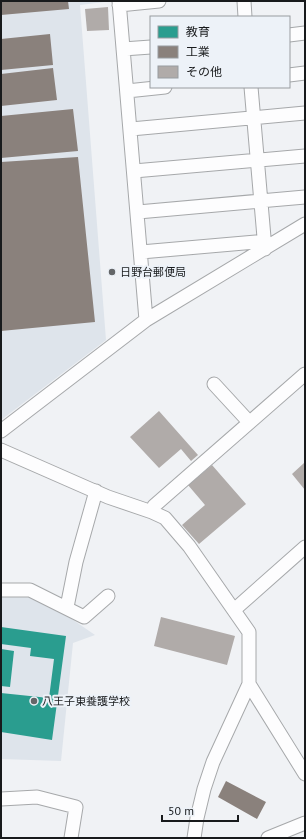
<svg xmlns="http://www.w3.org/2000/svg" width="306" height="839" viewBox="0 0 306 839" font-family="'PT Sans','Noto Sans JP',sans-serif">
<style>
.built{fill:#dee4eb}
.schools{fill:#2a9d8f}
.industry{fill:#8a817c}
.building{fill:#b0aba9}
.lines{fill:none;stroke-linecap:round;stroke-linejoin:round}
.minor-casing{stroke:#a6a8aa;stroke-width:15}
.minor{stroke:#fdfdfe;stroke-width:13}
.poi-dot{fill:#646668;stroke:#edf2f8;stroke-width:1.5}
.labels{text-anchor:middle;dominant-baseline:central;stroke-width:4;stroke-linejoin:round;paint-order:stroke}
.poi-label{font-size:11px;fill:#181a1c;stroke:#edf2f8;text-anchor:start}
</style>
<rect width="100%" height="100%" fill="#f0f2f5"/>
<path class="built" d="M1,1H112L80,5L106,340L1,420Z
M1,594L26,595L63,613L95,635L73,643L61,761L1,759Z"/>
<path class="schools" d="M1,627L66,636L52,740L1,732V693L49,698L54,659L30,656L31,648L1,644Z
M1,649L14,651L10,687L1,686Z"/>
<path class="industry" d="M1,1H68L69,9L1,15Z
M50,34L53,65L1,70V39Z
M53,68L57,100L1,106V74Z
M73,109L78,151L1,158V116Z
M78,157L95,322L1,331V162Z
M226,781L266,802L257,819L218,797Z"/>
<path class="building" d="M108,7L109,30L87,31L85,9Z
M159,411L198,455L191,461L181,449L159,468L130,437Z
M304,463L305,464V490L292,474Z
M212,465L246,504L199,544L182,525L205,505L188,485Z
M161,617L235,636L227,665L154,646Z"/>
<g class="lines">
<g class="minor-casing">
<path id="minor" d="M119,1L146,320
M244,1L245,17
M119,5L159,1
M289,35L305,33
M123,49L151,47
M289,75L305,73
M251,87L265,249
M127,91L165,87
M131,129L305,113
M134,171L305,156
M138,212L305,197
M141,252L256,242L265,249
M214,384L249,422
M1,431L146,320L305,224
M1,450L108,497L152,512L165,518L189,546L249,632V684L213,762L204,789L197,818L194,838
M152,512L154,506L305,374
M1,590H30L84,617L108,596
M67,607L76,562L96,491
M234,610L305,547
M249,684L305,774
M1,799L37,797L76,807L71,838
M268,838L305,823"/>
</g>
<use href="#minor" class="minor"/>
</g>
<g class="poi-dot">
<circle cx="112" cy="272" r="4"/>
<circle cx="34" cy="701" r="4"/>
</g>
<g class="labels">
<g class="poi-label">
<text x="120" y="272">日野台郵便局</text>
<text x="42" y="701">八王子東養護学校</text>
</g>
</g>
<rect width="306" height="839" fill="none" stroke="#181a1c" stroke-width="4"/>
<rect x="150" y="16" width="140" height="72" fill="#edf2f8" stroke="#989ca0"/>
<rect x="158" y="26" width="20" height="12" fill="#2a9d8f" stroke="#989ca0"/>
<text x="186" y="36" font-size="12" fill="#181a1c">教育</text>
<rect x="158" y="46" width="20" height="12" fill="#8a817c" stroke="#989ca0"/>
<text x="186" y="56" font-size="12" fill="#181a1c">工業</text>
<rect x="158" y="66" width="20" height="12" fill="#b0aba9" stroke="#989ca0"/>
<text x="186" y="76" font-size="12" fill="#181a1c">その他</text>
<path d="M162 815v6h76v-6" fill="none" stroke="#181a1c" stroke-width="2"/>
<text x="168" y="815" font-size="12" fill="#181a1c" stroke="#edf2f8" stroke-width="3" paint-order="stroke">50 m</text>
</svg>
